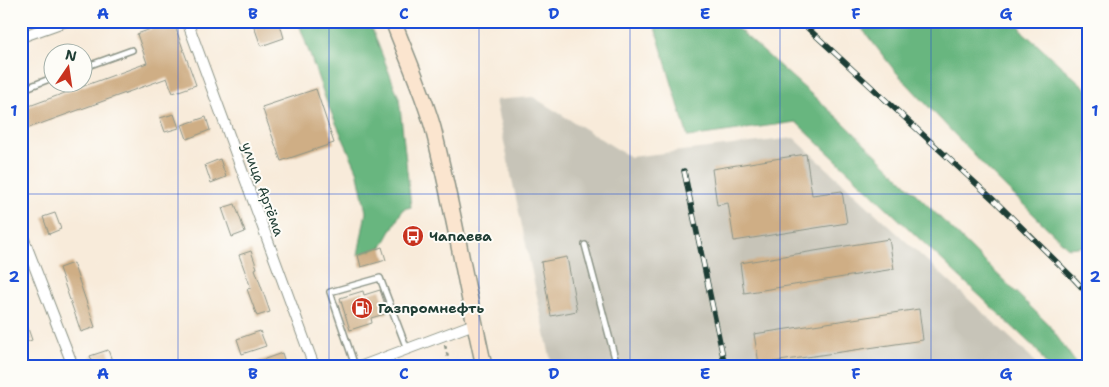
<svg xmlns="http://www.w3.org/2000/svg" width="1109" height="387" viewBox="0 0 1109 387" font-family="'Shantell Sans',sans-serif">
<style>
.industrial{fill:#c7c4b8}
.forest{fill:#68b67f;stroke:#447a5a}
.building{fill:#cfae85}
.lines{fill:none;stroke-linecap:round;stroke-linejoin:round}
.service-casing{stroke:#8c9487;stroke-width:8}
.minor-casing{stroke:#8c9487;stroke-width:12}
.secondary-casing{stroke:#8c9487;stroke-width:18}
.path{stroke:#8c9487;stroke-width:2.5;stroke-dasharray:4 4;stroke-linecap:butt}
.service{stroke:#fff;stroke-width:5}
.minor{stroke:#fff;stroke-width:10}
.secondary{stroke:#fbe5cf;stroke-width:15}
.rail-casing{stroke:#1f3d34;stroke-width:5.5}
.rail{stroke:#fdfcf7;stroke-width:4;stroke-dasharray:11;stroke-linecap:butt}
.grid{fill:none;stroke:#1d4ed8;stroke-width:1;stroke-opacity:0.55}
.labels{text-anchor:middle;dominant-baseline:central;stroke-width:4;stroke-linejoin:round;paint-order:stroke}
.street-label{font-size:14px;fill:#1f3d34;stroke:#fdfcf7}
.poi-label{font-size:14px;font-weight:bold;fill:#1f3d34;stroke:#fdfcf7;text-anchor:start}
.neatline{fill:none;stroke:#1d4ed8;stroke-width:2}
.grid-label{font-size:16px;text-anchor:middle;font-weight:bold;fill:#1d4ed8}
</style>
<rect width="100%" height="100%" fill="#fdfcf7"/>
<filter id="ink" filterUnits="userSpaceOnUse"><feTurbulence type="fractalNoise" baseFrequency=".02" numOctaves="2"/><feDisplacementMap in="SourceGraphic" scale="10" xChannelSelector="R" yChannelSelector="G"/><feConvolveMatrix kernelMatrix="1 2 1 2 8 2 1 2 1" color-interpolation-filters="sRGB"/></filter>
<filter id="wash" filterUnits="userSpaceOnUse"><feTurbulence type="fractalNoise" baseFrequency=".0096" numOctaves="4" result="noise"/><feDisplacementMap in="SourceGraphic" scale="20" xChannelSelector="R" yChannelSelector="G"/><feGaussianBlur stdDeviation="1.12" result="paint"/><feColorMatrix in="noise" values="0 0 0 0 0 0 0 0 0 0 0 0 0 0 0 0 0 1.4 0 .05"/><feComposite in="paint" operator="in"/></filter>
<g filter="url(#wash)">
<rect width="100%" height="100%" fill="#f8ebda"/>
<path class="industrial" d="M533,97L630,157L794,138L1031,357L1037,366H552L495,100Z"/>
<path class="forest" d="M298,21H369L399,98L411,207L403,209L382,247L358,255L366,212L357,170L327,103Z
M653,21H729L846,125L1048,324L1078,366H1047L1037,350L796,122L688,137Z
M856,21H1017L1023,32L1088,90V246L1068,248L989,171L895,71Z"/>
<g id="blocks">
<path class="building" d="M173,21L196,85L173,93L167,78L26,129L21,117V109L147,63L137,34Z
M252,21H279L284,38L261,46Z
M316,89L334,143L281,161L262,107Z
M174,114L179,128L165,132L160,118Z
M206,117L210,130L187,139L182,125Z
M806,154L812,195L842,191L847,223L734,241L728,203L717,205L712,169Z
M220,159L226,177L211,183L205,165Z
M235,204L245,232L232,237L222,208Z
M55,213L61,229L49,234L43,217Z
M889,239L894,269L744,293L740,263Z
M382,247L386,260L361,267L358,255Z
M251,251L257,268L255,269L270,312L257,316L247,289L251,288L239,255Z
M567,257L577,311L551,316L541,262Z
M73,263L95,327L81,332L59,268Z
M380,290L388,313L371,318L372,323L350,330L340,298L363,291L364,295Z
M919,309L923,340L759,364L754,334Z
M21,314H23L32,340L21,344Z
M260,331L266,346L242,354L237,339Z
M108,350L114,366H94L90,356Z
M282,353L286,366H251V364Z"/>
</g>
</g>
<g filter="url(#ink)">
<use href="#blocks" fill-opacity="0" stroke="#8c9487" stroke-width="1"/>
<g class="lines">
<g class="service-casing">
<path id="service" d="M82,68L132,50
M21,90L52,78
M585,245L617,366
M355,366L330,292L380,278L407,349"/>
</g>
<g class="minor-casing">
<path id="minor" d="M187,21L314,366
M21,37L66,21
M21,232L73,366
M362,366L474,324"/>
</g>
<g class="secondary-casing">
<path id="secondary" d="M393,21C406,55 423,93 433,128C453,207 466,287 484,366"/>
</g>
<path class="path" d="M445,345L450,366"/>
<use href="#service" class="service"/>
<use href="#minor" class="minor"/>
<use href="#secondary" class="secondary"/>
<g class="rail-casing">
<path id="rail" d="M800,21L996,202L1074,279L1088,294
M684,171L725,366"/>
</g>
<use href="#rail" class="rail"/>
</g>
</g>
<path class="grid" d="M178,21V366M329,21V366M479,21V366M630,21V366M780,21V366M931,21V366M21,194H1088"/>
<defs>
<g id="bus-disc" transform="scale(1.125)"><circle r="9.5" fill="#c8321e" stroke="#fdfcf7"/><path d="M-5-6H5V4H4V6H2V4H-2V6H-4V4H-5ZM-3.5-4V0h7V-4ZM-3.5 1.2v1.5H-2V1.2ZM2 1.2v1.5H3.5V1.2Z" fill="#fff"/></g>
<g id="fuel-disc" transform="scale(1.125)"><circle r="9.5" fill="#c8321e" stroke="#fdfcf7"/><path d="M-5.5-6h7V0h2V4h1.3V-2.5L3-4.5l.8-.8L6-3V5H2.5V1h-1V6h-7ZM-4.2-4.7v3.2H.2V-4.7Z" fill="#fff"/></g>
</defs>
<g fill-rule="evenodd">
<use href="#bus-disc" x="413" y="236"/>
<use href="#fuel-disc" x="362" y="308"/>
</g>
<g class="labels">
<g class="street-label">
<text transform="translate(263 189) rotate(70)">улица Артёма</text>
</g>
<g class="poi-label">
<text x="429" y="236">Чапаева</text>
<text x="378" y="308">Газпромнефть</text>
</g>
</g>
<rect width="1109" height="387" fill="none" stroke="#fdfcf7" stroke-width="55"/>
<g transform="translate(68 68) rotate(13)"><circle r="24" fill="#fdfcf7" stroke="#a4b0a9"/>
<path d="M0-4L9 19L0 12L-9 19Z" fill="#c8321e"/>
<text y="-8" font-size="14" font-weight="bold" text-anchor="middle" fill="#1f3d34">N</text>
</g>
<rect x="28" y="28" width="1054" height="332" class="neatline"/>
<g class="grid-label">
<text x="103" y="19">A</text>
<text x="253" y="19">B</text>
<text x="404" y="19">C</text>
<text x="554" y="19">D</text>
<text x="705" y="19">E</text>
<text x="856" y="19">F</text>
<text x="1006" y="19">G</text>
<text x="14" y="116">1</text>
<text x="1095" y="116">1</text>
<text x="14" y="282">2</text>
<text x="1095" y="282">2</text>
<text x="103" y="379">A</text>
<text x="253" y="379">B</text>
<text x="404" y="379">C</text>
<text x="554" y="379">D</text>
<text x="705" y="379">E</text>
<text x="856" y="379">F</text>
<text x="1006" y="379">G</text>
</g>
</svg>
